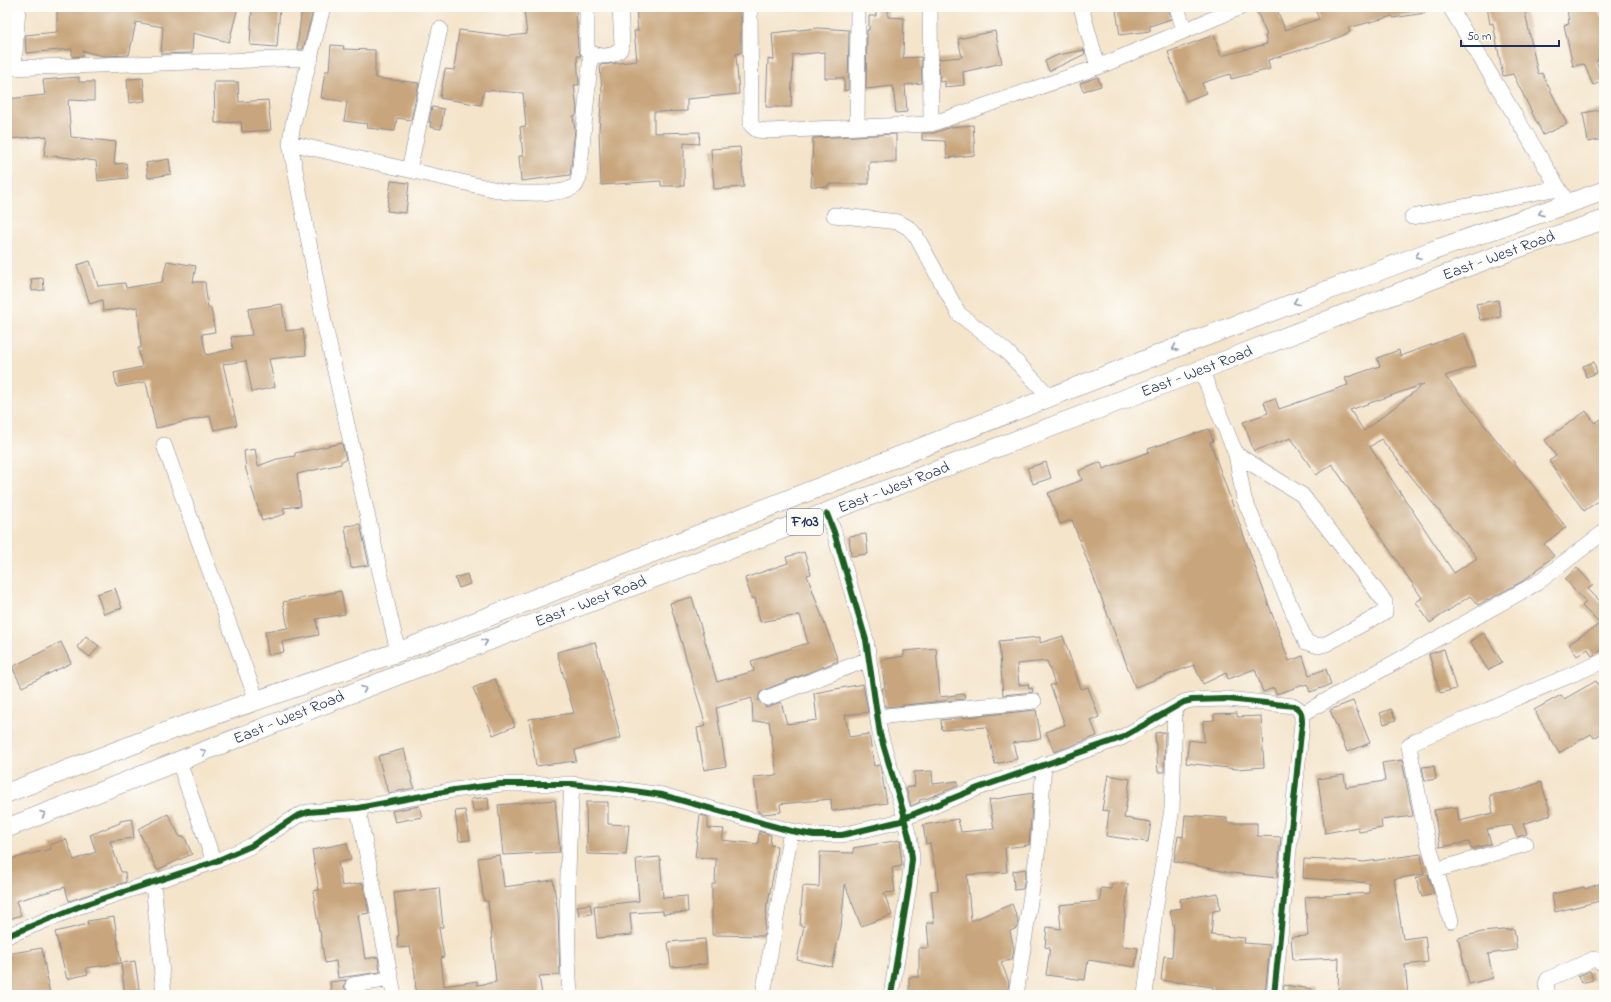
<svg xmlns="http://www.w3.org/2000/svg" width="1611" height="1002" viewBox="0 0 1611 1002" font-family="'Indie Flower',sans-serif">
<style>
.building{fill:#c8a57c;fill-rule:evenodd}
.lines{fill:none;stroke-linecap:round;stroke-linejoin:round}
.minor-casing{stroke:#888a94;stroke-width:16}
.major-casing{stroke:#888a94;stroke-width:20}
.minor{stroke:#fff;stroke-width:15}
.major{stroke:#fff;stroke-width:19}
.cycleway-casing{stroke:#fdfcf7;stroke-width:8}
.cycleway{stroke:#1b5e20;stroke-width:6}
.oneway{stroke:#8d97ae}
.labels{text-anchor:middle;dominant-baseline:central;stroke-width:4;stroke-linejoin:round;paint-order:stroke}
.shield{fill:#fdfcf7;stroke:#5f6c8c;stroke-width:1}
.shield-label{font-size:15px;font-weight:bold;fill:#1b2f5e}
.street-label{font-size:16px;fill:#1b2f5e;stroke:#fdfcf7}
</style>
<rect width="100%" height="100%" fill="#fdfcf7"/>
<filter id="ink" filterUnits="userSpaceOnUse"><feTurbulence type="fractalNoise" baseFrequency=".025" numOctaves="2"/><feDisplacementMap in="SourceGraphic" scale="8" xChannelSelector="R" yChannelSelector="G"/><feConvolveMatrix kernelMatrix="1 2 1 2 8 2 1 2 1" color-interpolation-filters="sRGB"/></filter>
<filter id="wash" filterUnits="userSpaceOnUse"><feTurbulence type="fractalNoise" baseFrequency=".012" numOctaves="4" result="noise"/><feDisplacementMap in="SourceGraphic" scale="16" xChannelSelector="R" yChannelSelector="G"/><feGaussianBlur stdDeviation="0.9" result="paint"/><feColorMatrix in="noise" values="0 0 0 0 0 0 0 0 0 0 0 0 0 0 0 0 0 1.4 0 .05"/><feComposite in="paint" operator="in"/></filter>
<g filter="url(#wash)">
<rect width="100%" height="100%" fill="#f4e4ca"/>
<g id="blocks">
<path class="building" d="M57,7H101L117,10L118,7H238L229,42L193,33L192,53L161,54L163,27L136,22L129,55L103,56L83,51V56L72,57V49L26,53L25,35L57,32Z
M252,7H280L277,47L250,45Z
M302,7H314L303,49H297Z
M557,7H576L578,49L581,56H577L579,85H574L577,109L576,115L573,116L575,130L570,175L521,181L519,156H523L520,127L526,126L523,93L484,90L481,105L440,98L445,69L454,70L459,30L510,36L527,34L524,10Z
M636,7H741V53L736,54L739,94L687,99V111L654,112V133L700,132L699,144L684,143V186H661V181L601,185L599,130L602,92L600,65L637,61L634,31H638Z
M876,7H888V17L904,18L903,58L921,57L922,83L905,85L907,112L896,113L893,86L866,89L867,30H869V16H876Z
M1133,7H1168L1171,19L1150,26V31L1120,35L1116,10Z
M1255,7H1276L1285,30L1319,19L1314,7H1424L1425,13L1393,18V16L1348,28L1350,32L1330,41L1268,60L1270,69L1231,79L1230,74L1202,83L1206,93L1186,101L1168,52L1214,35L1221,56L1267,44L1265,36L1267,35Z
M1487,7H1524L1538,74L1542,73L1567,124L1543,135L1513,74L1503,76L1493,23L1490,24Z
M1567,7H1598L1600,17L1604,16V59L1596,61L1604,81L1593,85L1584,64L1573,66L1564,25L1569,24Z
M818,28L849,30L848,90L844,91V78H825V52L793,55L791,107H766L768,59L774,60L772,33Z
M995,31L1002,63L963,72L964,85L945,87V81L940,82L939,59L962,57L958,39Z
M331,45L344,46L343,49L375,50V78L419,83L411,120L397,118L395,131L367,128L368,124L344,121L347,102L321,98L325,71H329Z
M1084,50L1085,54L1049,71L1045,61L1058,55Z
M79,77V82H94V101L68,100L71,137L116,142L114,164L126,163L128,178L98,181L96,161L44,155L47,136L7,139V99L45,95L43,80Z
M1098,77L1101,86L1083,91L1080,83Z
M143,78L145,101L129,103L127,79Z
M214,82H238L239,102L268,100L271,130L242,132L241,122L215,123Z
M432,107L444,109L441,129L430,127L431,122H429Z
M1604,109V139L1588,142L1583,113Z
M973,125L975,155L947,158L945,141L922,140V133H934L951,127Z
M896,134V162H869V184H828V187L811,186L813,138Z
M740,147L744,187L714,189L711,149Z
M169,159L171,174L148,178L146,163Z
M391,181L409,183L406,213L387,211Z
M90,261L98,286L125,283L126,288L162,282L167,261L196,266L193,282H205L208,308H211L215,332L202,334L206,355L233,349L231,337L252,335L248,309L282,304L286,331L303,329L306,355L269,359L275,387L252,392L246,361L223,364L237,425L214,430L210,416L156,428L146,382L117,387L114,373L142,367L138,348H141L138,307L103,311L102,300L90,304L77,265Z
M43,278L44,290L32,291L31,279Z
M1498,300L1501,317L1480,320L1476,304Z
M1464,333L1476,366L1445,376L1566,527L1544,544L1554,556L1523,581L1478,605L1470,596L1430,623L1416,602L1422,598L1332,464L1316,475L1291,438L1254,451L1243,422L1268,413L1264,402L1275,398L1279,409L1348,385L1345,378L1380,366L1377,358L1399,350L1400,356ZM1424,384L1364,431L1350,410ZM1381,439L1477,558L1454,573L1370,447Z
M1594,362L1597,373L1586,377L1583,366Z
M1586,411L1595,423L1604,417V497L1584,511L1549,461L1556,456L1545,440Z
M1209,429L1213,441L1210,442L1289,661L1303,656L1309,675L1326,669L1331,685L1310,692L1307,684L1276,694L1274,688L1263,692L1255,669L1228,679L1226,673L1203,684L1194,665L1135,687L1072,520L1060,524L1048,493L1082,480L1079,471L1101,462L1103,469L1149,452L1148,449Z
M342,443L346,460L341,461V464L297,474L301,506L283,508L285,514L262,521L246,470L244,451L255,449L258,466L277,459L295,456V453Z
M1046,462L1051,478L1033,484L1027,468Z
M360,524L369,565L351,568L345,526Z
M866,534L868,554L851,556L849,536Z
M804,552L811,574L807,575L838,661L764,690L760,693L758,701L766,707L781,702L787,724L817,720L814,693L863,684L868,712L845,715L849,737L869,734L874,766L880,765L887,803L832,811L831,799L780,804L781,812L763,814L758,812L754,777L777,775L769,721L753,722L752,698L716,708L726,766L704,770L697,728L706,726L670,603L692,597L717,682L754,671L751,661L808,643L800,615L760,622L755,598L752,599L745,578L788,563L786,557Z
M1577,568L1593,585L1588,589L1604,605V649L1592,656L1588,649L1577,656L1569,644L1600,624L1582,606L1586,602L1565,579Z
M467,574L470,584L459,588L455,578Z
M115,588L122,608L104,614L97,594Z
M341,591L345,614L316,619L319,635L282,642L284,652L268,655L265,631L288,628L283,602Z
M1484,633L1502,662L1488,670L1470,641Z
M86,636L99,646L90,657L77,647Z
M1063,636L1081,689L1088,687L1099,717L1091,720L1097,736L1054,752L1046,732L1065,725L1050,685H1055L1047,661L1017,664L1019,685L1028,684L1029,689L1032,688L1033,692L1003,695L999,641L1040,637V643Z
M61,642L71,663L22,687L12,667Z
M595,642L621,738L575,750L576,761L536,766L529,719L574,713L557,652Z
M936,648L940,697L964,694L965,699L885,707L882,688H885L881,660L904,656V651Z
M1444,649L1456,689L1440,693L1429,654Z
M495,679L515,726L493,735L473,688Z
M1596,681L1604,695V732L1594,738L1591,734L1559,753L1534,710L1561,695L1564,699Z
M1353,701L1370,743L1347,752L1330,710Z
M1391,709L1396,720L1384,724L1380,713Z
M1036,710L1041,738L1013,743L1017,759L995,764L987,727L942,730L941,720Z
M1237,713V717L1261,716L1264,767L1237,769L1186,763L1189,740L1204,742L1203,721L1214,720V714Z
M1165,732L1164,772H1158L1155,733Z
M404,749L414,788L388,793L378,756Z
M1402,760L1413,816L1381,820L1382,828L1359,832L1358,827L1325,833L1318,779L1344,775L1346,787L1385,781L1382,763Z
M1434,766L1436,779L1425,781L1422,767Z
M932,771L933,784L958,781V786L928,798L919,800L920,802L911,806L906,788L915,786L914,772Z
M1108,775L1130,779L1124,818L1151,822L1148,842L1106,836L1109,811L1102,810Z
M1541,782L1551,815L1523,824L1527,834L1517,837L1512,825L1487,829L1491,844L1471,849L1469,842L1440,847L1434,810L1457,807L1459,821L1493,813L1490,795L1515,791Z
M1033,793L1029,845L1005,848L1007,872L967,875L971,921L1012,904L1018,920L1017,928L1010,931L1014,949L1012,960L1001,962L1009,982L1007,995H909V977H919V948H929L927,923H934L931,891L938,890L936,866H934L930,843L926,844L923,825L958,819L961,832L994,829L989,800Z
M488,797L489,809L473,811L471,799Z
M555,800L560,852L503,855L498,805Z
M586,802H608V824L629,825L626,855L587,854Z
M419,806L422,817L395,822L392,811Z
M465,810L470,840L459,841L455,811Z
M168,814L180,837L184,836L192,854L157,870L138,829Z
M700,815L708,817V828L724,829L722,840L758,844L759,831L771,835L770,845L777,846L775,870H774L768,903H767L764,936L712,935V884H715L716,859L695,857Z
M1185,815L1227,818V823H1257V836L1281,837L1277,878L1231,873L1174,861L1178,836L1183,837Z
M132,819L134,838L110,841L121,872H125L126,882L69,901L65,887L16,901L21,915L7,920V860L51,849L50,845L66,839L74,860L96,852L90,835L120,823V821Z
M900,840L902,866L892,868L895,892L884,893L892,915L861,926L845,884L841,927L832,967L797,960L804,926H800L803,886L819,887L820,852L854,853L853,848Z
M347,843L351,860L338,862L342,886L363,883L369,913L358,915L365,959L378,957L380,972L338,978L336,961L325,963L320,931H319L313,891L319,890L312,850Z
M1421,854L1424,874L1394,879L1403,939L1425,936L1428,962L1405,965L1408,995H1338L1339,958L1293,960L1291,937L1308,936L1305,897L1369,893V883L1303,878L1304,859L1346,861V860L1364,862Z
M500,855L504,887L553,880L558,914L560,975L539,976L542,995H416L415,973L410,947L398,948L397,936H399L394,893L439,888L443,927L439,928L444,957L441,958L444,986L477,981V985L496,982L488,901H484L478,858Z
M660,857L663,898L687,896L688,912L663,914V911L630,913L632,935L597,938L594,906L639,901L636,859Z
M1026,869L1023,889L1014,890L1013,871Z
M1428,874L1434,894L1422,897L1416,878Z
M1604,882V900L1555,912L1552,894L1584,887L1585,889Z
M1112,883L1128,884L1122,946L1138,948L1135,967L1088,960L1085,980L1046,975L1050,948L1045,947L1047,927L1061,929L1059,905L1100,901L1101,888L1112,889Z
M1218,893L1220,910L1213,911L1211,935L1245,938L1244,943L1270,945L1265,995H1213V987L1161,980L1164,956L1172,957L1174,929L1170,910L1182,908L1180,899Z
M590,904L592,914L579,916L577,906Z
M114,917L121,963L135,961L140,995H125L121,963L86,968L88,974L67,979L55,932L88,924L87,921Z
M1514,929L1517,950L1488,954L1493,978L1469,984L1458,938L1482,932Z
M705,939L707,964L671,967L668,942Z
M42,948L50,995H7V954Z
M1590,971L1593,980L1581,983L1578,976Z
M346,980L344,987L350,995H332L330,982Z
M1284,985L1312,989L1311,995H1283Z"/>
</g>
</g>
<g filter="url(#ink)">
<use href="#blocks" fill-opacity="0" stroke="#888a94" stroke-width="1"/>
<g class="lines">
<g class="minor-casing">
<path id="minor" d="M323,7L293,124L290,143L324,322L398,652
M587,7V49C594,58 612,58 620,50L622,44L620,7
M750,7L751,125L757,130L767,131L931,124L1098,67L1241,7
M930,7L931,124
M1081,7L1098,67
M1177,7L1184,30
M1450,7L1568,204
M7,68L311,58
M14,68L18,7
M857,127L858,9
M290,143L506,192C522,193 562,196 575,186C577,184 578,180 579,177L591,54
M409,170L440,29
M834,215L898,222L909,228L916,236L959,314L1005,350L1051,398
M1412,217L1558,188
M1201,370L1236,454L1244,499L1306,642L1318,646L1326,644L1385,612V602L1302,495L1236,454
M164,445L257,701
M767,698L869,659
M1302,714L1537,583L1604,532
M877,717L1034,701
M179,762L214,862
M358,808L394,995
M1436,870L1526,844
M153,883L164,995
M1451,921L1426,835L1409,746L1415,741L1604,661
M7,936L78,907L214,862L251,846L297,816L308,812L358,808L454,790L501,784H572L619,789L662,795L791,831L814,835H842L901,821L904,818V814L880,734L866,640L834,532L827,514
M353,985L391,979
M570,995C565,925 568,854 572,784
M763,995L791,831
M891,995L909,886L912,859L910,841L904,818L978,788L1121,738L1184,702L1192,700L1227,699L1294,706C1302,710 1302,715 1302,723L1274,995
M1016,995L1038,848L1044,764
M1145,995L1155,911L1172,809L1175,708
M1548,995L1546,984L1548,979L1594,959L1604,964"/>
</g>
<g class="major-casing">
<path id="major" d="M7,793L171,730L398,652L1191,342L1429,252L1604,191
M7,828L404,673L1201,370L1426,282L1518,248L1604,220"/>
</g>
<use href="#minor" class="minor"/>
<use href="#major" class="major"/>
<g class="cycleway-casing">
<path id="cycleway" d="M7,936L78,907L214,862L251,846L297,816L308,812L358,808L454,790L501,784H572L619,789L662,795L791,831L814,835H842L901,821L904,818V814L880,734L866,640L834,532L827,514
M891,995L909,886L912,859L910,841L904,818L978,788L1121,738L1184,702L1192,700L1227,699L1294,706C1302,710 1302,715 1302,723L1274,995"/>
</g>
<use href="#cycleway" class="cycleway"/>
</g>
<defs><path id="oneway-chevron" d="M-2-3.5L2.5 0L-2 3.5" fill="none" stroke-width="1.6" stroke-linecap="round" stroke-linejoin="round"/></defs>
<g class="oneway">
<use href="#oneway-chevron" transform="translate(1541 213) rotate(161)"/>
<use href="#oneway-chevron" transform="translate(1418 256) rotate(159)"/>
<use href="#oneway-chevron" transform="translate(1296 302) rotate(159)"/>
<use href="#oneway-chevron" transform="translate(1175 348) rotate(158)"/>
<use href="#oneway-chevron" transform="translate(485 642) rotate(-21)"/>
<use href="#oneway-chevron" transform="translate(364 689) rotate(-22)"/>
<use href="#oneway-chevron" transform="translate(204 752) rotate(-22)"/>
<use href="#oneway-chevron" transform="translate(43 814) rotate(-21)"/>
</g>
</g>
<g class="labels">
<rect class="shield" x="787" y="509" width="36" height="26" rx="3"/>
<g class="shield-label">
<text x="805" y="522">F103</text>
</g>
<g class="street-label">
<text transform="translate(1499 256) rotate(-20)">East - West Road</text>
<text transform="translate(1197 372) rotate(-21)">East - West Road</text>
<text transform="translate(894 488) rotate(-21)">East - West Road</text>
<text transform="translate(591 602) rotate(-21)">East - West Road</text>
<text transform="translate(289 718) rotate(-22)">East - West Road</text>
</g>
</g>
<rect width="1611" height="1002" fill="none" stroke="#fdfcf7" stroke-width="24"/>
<path d="M1461 40v6h98v-6" fill="none" stroke="#1b2f5e" stroke-width="2"/>
<text x="1467" y="40" font-size="12" fill="#1b2f5e" stroke="#fdfcf7" stroke-width="3" paint-order="stroke">50 m</text>
</svg>
